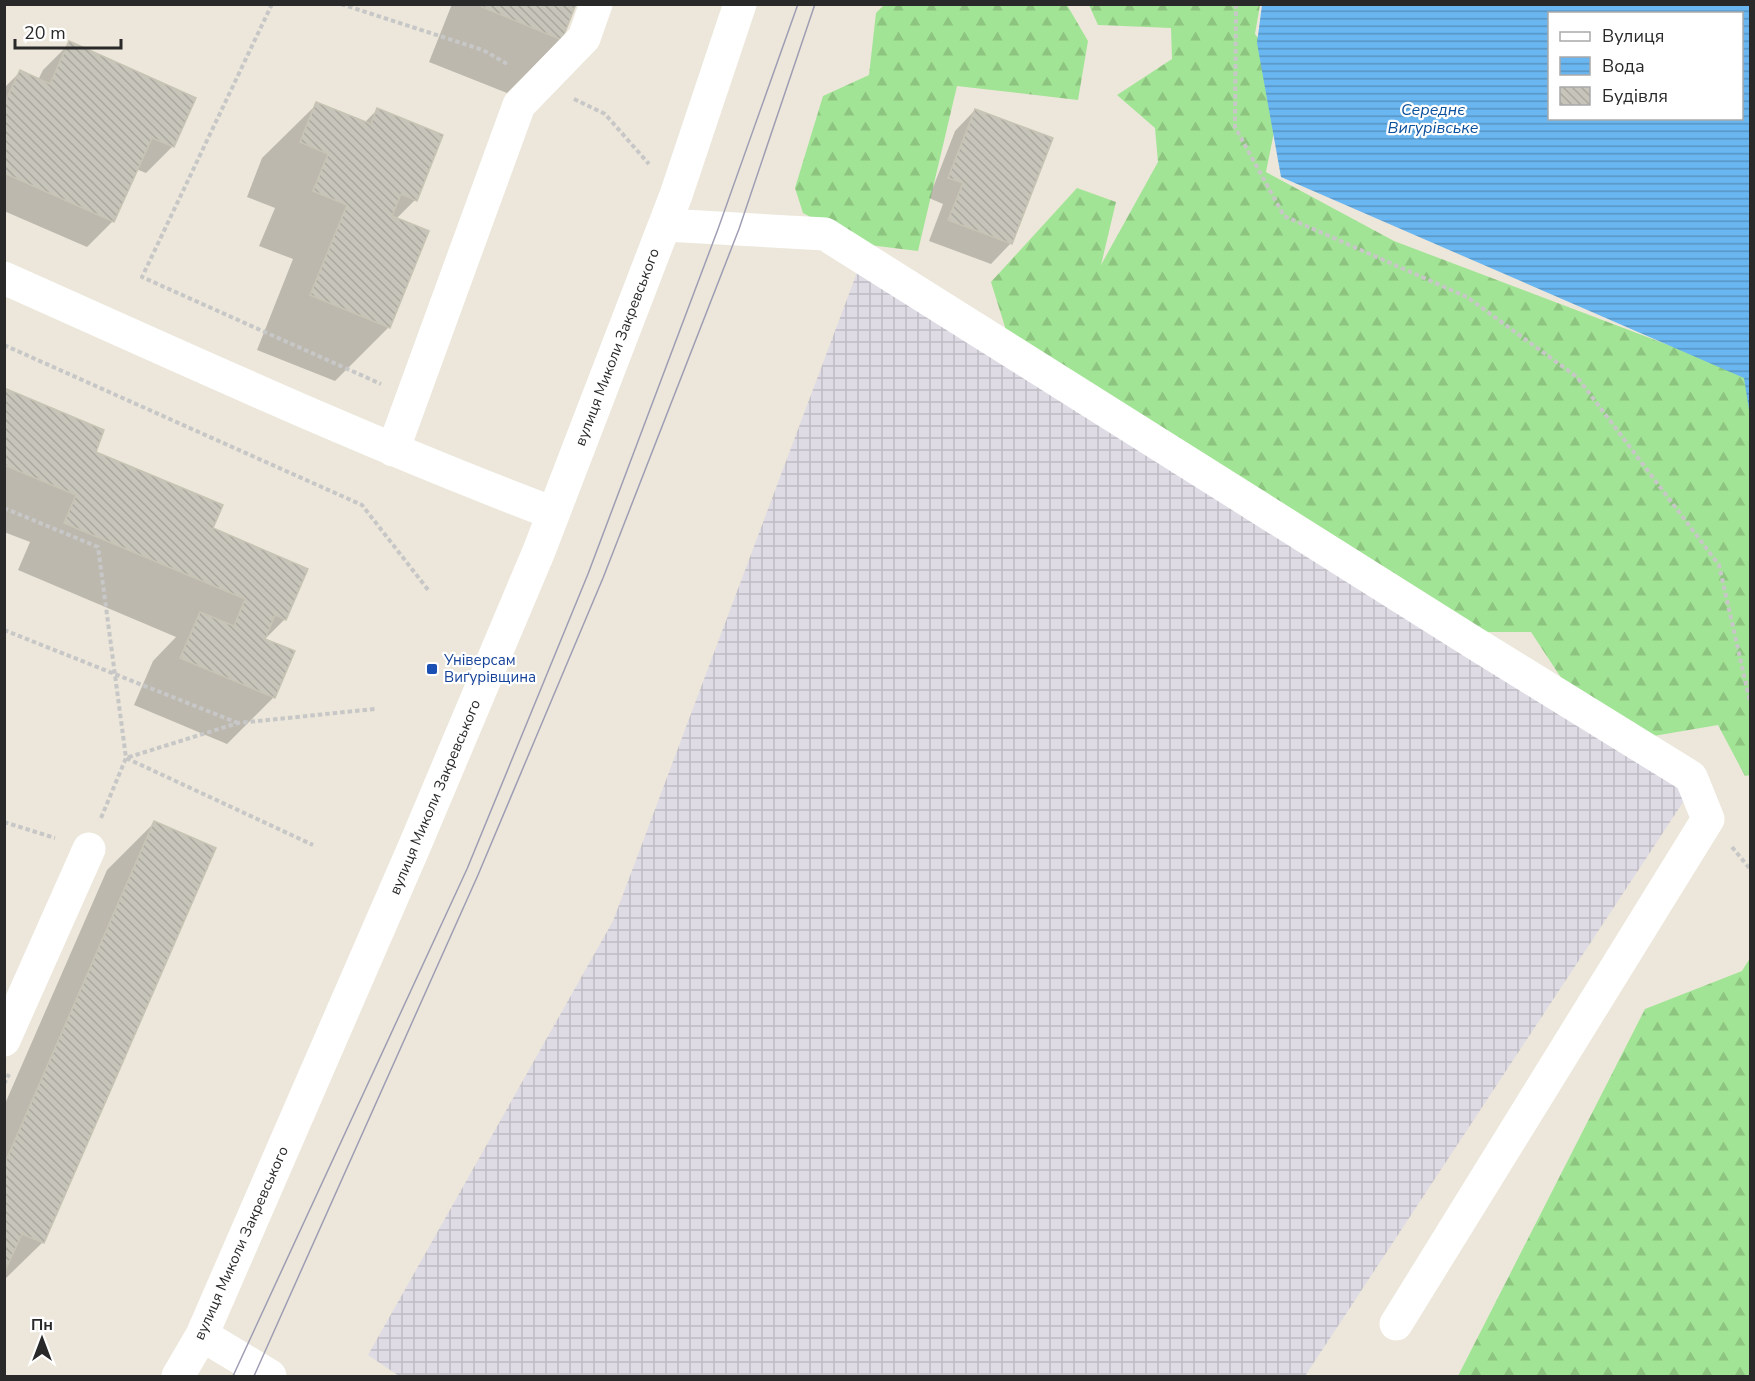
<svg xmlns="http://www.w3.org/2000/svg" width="1755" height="1381" viewBox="0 0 1755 1381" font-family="'Nunito Sans',sans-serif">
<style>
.industrial{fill:url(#industrial-grid)}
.forest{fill:url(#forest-firs)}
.water{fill:url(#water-rules);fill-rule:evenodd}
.shadow{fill:#0003}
.building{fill:url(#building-back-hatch);stroke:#c7c4b4;stroke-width:1.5}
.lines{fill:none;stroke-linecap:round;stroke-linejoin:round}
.path{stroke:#c7c7c7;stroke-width:4;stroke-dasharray:4.5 3;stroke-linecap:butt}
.minor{stroke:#fff;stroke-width:33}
.tram{stroke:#9e9db4;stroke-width:1.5}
.transit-dot{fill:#1a4fb4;stroke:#fff;stroke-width:2}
.labels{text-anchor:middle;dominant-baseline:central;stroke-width:4.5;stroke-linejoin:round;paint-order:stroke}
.street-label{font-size:15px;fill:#292929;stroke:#fff}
.transit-label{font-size:15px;fill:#164399;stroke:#fff;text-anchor:start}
.water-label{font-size:16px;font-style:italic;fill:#0a509c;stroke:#fff}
</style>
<defs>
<pattern id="industrial-grid" width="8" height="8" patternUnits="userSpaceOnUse" patternTransform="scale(1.5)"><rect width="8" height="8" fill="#dfdbe4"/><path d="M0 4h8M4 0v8" fill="none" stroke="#bfbcc4"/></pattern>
<pattern id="forest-firs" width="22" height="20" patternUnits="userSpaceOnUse" patternTransform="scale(1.5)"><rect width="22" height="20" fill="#a2e495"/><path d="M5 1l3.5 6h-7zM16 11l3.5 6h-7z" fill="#8cc480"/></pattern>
<pattern id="water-rules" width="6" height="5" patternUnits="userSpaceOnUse" patternTransform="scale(1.5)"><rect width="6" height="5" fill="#6ab6f1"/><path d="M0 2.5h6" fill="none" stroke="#5794c3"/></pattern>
<pattern id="building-back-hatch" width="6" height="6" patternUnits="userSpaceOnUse" patternTransform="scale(1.5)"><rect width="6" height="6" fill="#c7c4ba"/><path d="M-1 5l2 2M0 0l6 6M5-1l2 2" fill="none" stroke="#aba8a0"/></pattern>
</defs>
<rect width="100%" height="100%" fill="#ece7da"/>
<path class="industrial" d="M867,246L1701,775L1305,1376H399L368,1355L613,921Z"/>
<path class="forest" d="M884,5H1067L1088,41L1078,100L957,86L918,251L861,244L803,213L795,188L823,96L869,75L876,13Z
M1089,5H1260L1255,34L1286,72L1266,172L1394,241L1750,376V775L1745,776L1718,725L1636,739L1581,708L1531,632H1465L1006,330L991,282L1077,188L1116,202L1101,265L1158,162L1155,128L1117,95L1172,59L1171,28L1098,25Z
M1750,958V1376H1458L1645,1009L1742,971Z"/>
<path class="water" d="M1262,5H1750V416L1744,378L1281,177L1257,43ZM1550,14H1742V118H1550Z"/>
<path class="shadow" d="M452,4H575L561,39L507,93L429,62Z
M70,43L173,146L146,173L136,169L113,221L87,247L4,211V88L20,72L38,80L43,70Z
M317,104L364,123L377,110L415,200L396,219L389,327L335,381L257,350L293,259L259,246L275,208L247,197L262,158Z
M975,110L1011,243L991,264L929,241L943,204L929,198L955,131Z
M4,390L94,452L211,529L285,619L264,640L274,697L227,744L134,705L153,661L176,637L18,570L30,542L4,532Z
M154,823L43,1242L4,1280V1106L107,870Z"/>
<path class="building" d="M483,4H576L562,40L482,7Z
M69,41L196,98L174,147L152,138L114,222L4,173V104L20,70L50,84Z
M316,102L371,124L377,108L443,135L417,201L401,194L392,216L429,231L390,328L310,295L347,205L313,191L328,154L300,142Z
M975,109L1053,138L1012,244L948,220L963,183L948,178Z
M4,388L104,430L96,452L223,505L213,528L308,569L286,620L275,615L265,639L295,651L275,698L180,658L200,612L234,626L245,599L64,523L76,495L4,465Z
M154,821L216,848L44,1243L22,1234L4,1273V1165Z"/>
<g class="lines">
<path class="path" d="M272,4L142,277L381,384
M341,4L483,50L509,65
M1236,4L1235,127L1284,216L1467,297L1577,377L1719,565L1750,702
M574,99L605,114L649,164
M4,345L362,505L429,591
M4,508L98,547L126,758L313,845
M4,630L238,723
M101,818L126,758L238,723L375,709
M4,822L55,838
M1732,847L1750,869
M4,1084L9,1074"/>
<path class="minor" d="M665,225L825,234L1471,641L1691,777L1708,819L1396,1324
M4,278C186,359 367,443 553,513
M393,450L519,105L584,38L596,4
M4,1040L89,849
M202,1335L270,1376
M178,1376L202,1335L415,845L539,551L676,195L740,4"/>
<path class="tram" d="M233,1376L467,869L588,574L718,229L798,4
M254,1376L478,875L603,578L739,229L815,4"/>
</g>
<rect class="transit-dot" x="426" y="663" width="12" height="12" rx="3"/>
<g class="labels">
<g class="street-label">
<text transform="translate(617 347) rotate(-69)">вулиця Миколи Закревського</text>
<text transform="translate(435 797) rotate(-67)">вулиця Миколи Закревського</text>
<text transform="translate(241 1243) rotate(-66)">вулиця Миколи Закревського</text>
</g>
<g class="transit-label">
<text x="444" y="660">Універсам<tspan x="444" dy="17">Виґурівщина</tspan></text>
</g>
<g class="water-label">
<text x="1433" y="110">Середнє<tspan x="1433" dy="18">Вигурівське</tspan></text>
</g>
</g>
<rect width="1755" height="1381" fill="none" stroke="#292929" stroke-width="12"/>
<rect x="1548" y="12" width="195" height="108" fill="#ffffff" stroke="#a9a9a9" stroke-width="1.5"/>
<rect x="1560" y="32" width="30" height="9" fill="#ffffff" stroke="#a9a9a9" stroke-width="1.5"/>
<text x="1602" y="42" font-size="18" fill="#292929">Вулиця</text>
<rect x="1560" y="57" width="30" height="18" fill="url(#water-rules)" stroke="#a9a9a9" stroke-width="1.5"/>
<text x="1602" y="72" font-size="18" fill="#292929">Вода</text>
<rect x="1560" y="87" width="30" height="18" fill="url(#building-back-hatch)" stroke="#a9a9a9" stroke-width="1.5"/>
<text x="1602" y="102" font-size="18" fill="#292929">Будівля</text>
<g transform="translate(42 1339)" stroke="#ffffff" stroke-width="4.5" paint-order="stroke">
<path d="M0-4.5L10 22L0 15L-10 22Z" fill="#292929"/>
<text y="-9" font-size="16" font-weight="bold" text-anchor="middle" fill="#292929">Пн</text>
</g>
<path d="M15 39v9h106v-9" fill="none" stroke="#292929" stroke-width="3"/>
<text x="24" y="39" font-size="18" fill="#292929" stroke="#ffffff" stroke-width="4.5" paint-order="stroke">20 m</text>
</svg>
